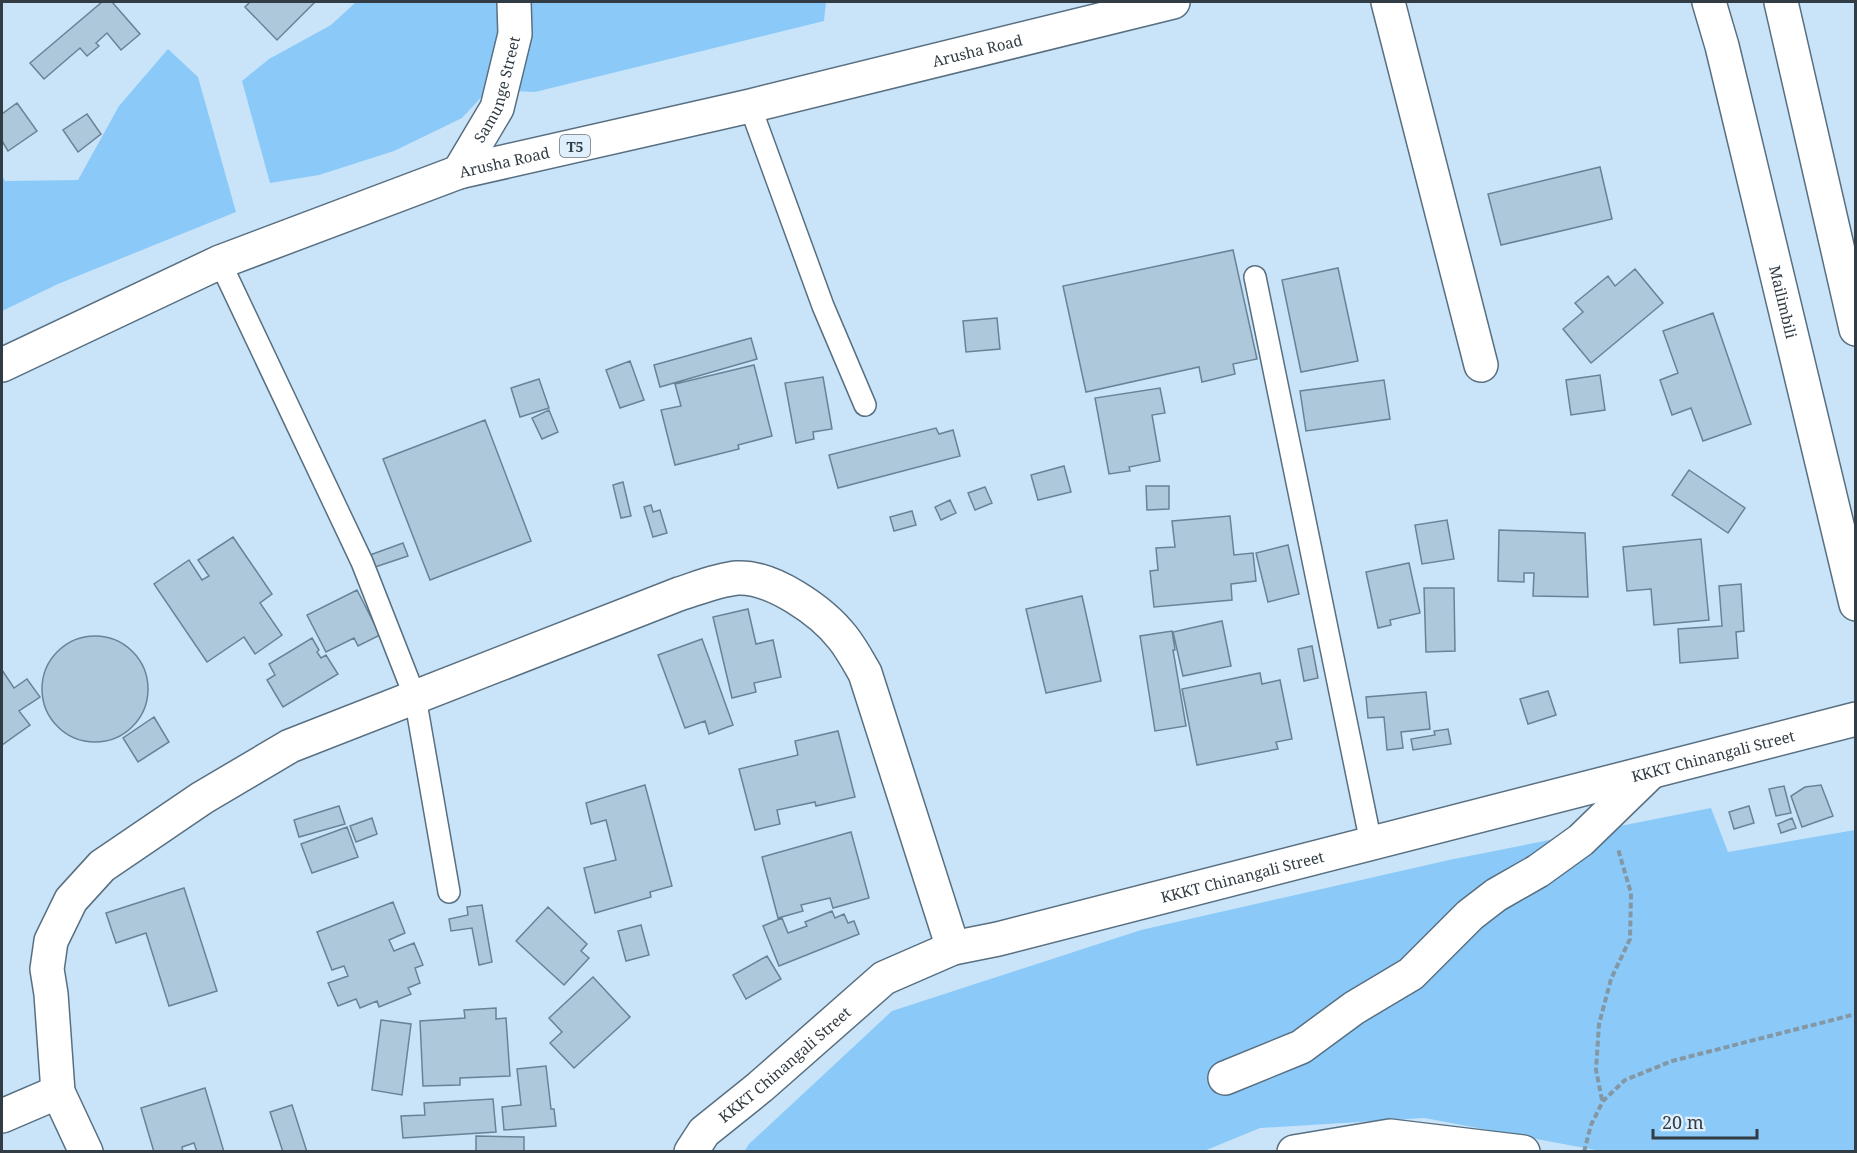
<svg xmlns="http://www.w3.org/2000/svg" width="1857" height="1153" viewBox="0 0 1857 1153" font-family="'Noto Serif',serif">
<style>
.green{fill:#8bcaf8}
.building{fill:#adc7db;stroke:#6a8295;stroke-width:1.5}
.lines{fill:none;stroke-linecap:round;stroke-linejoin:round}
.service-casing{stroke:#586f81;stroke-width:24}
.minor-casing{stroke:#586f81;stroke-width:36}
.tertiary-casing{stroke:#586f81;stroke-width:36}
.trunk-casing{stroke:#586f81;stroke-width:36}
.path{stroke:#8397a5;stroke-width:4;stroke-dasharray:6 3;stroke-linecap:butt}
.service{stroke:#fff;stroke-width:21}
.minor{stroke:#fff;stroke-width:33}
.tertiary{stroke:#fff;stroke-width:33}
.trunk{stroke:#fff;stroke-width:33}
.labels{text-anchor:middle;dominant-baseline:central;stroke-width:5;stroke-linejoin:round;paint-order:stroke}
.shield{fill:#e0effc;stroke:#66727b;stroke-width:1.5}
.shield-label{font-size:14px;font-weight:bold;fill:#313c44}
.street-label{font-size:15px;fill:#313c44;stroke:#e0effc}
</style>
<rect width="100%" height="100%" fill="#c9e4f8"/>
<path class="green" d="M356,2H826L824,21L535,92L488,90L462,118L394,151L319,175L270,183L242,81L269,59L331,25Z
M168,49L198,77L236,212L58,284L2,311V176L5,181L78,180L119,106Z
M1711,808L1728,852L1855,830V1151H1601L1424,1118L1260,1128L1204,1151L744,1152L749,1144L892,1011L1141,930L1449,860Z"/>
<path class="building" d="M102,2H112L140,34L121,50L107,33L96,43L99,46L87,56L80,48L44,79L30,63Z
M250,2H315L277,40L245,7Z
M17,103L37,131L8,151L2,141V114Z
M87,114L101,134L78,152L63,130Z
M1600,167L1612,219L1501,245L1488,194Z
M1233,250L1257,359L1233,364L1235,374L1202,382L1199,367L1086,392L1063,286Z
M1338,268L1358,361L1301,372L1282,280Z
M1635,269L1663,303L1591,363L1563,329L1583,312L1575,303L1608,276L1615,286Z
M1713,313L1751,424L1703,441L1691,408L1672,415L1660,380L1678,373L1663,331Z
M997,318L1000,349L966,352L963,321Z
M751,338L757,359L660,387L654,365Z
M630,361L644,400L620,408L606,370Z
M754,365L772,436L738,445L739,449L675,465L661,410L681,406L675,384Z
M1600,375L1605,410L1571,415L1566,380Z
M823,377L832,429L813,432L814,439L796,443L785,383Z
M539,379L549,408L520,417L511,388Z
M1384,380L1390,419L1306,431L1300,391Z
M1160,388L1165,413L1152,415L1160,461L1129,467L1130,471L1109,474L1095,398Z
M549,410L558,432L542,439L532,418Z
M485,420L531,541L430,580L383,459Z
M936,428L939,434L953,430L960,456L838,488L829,455Z
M1064,466L1071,492L1038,500L1031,475Z
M1689,470L1745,508L1728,533L1672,495Z
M623,482L631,516L621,518L613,485Z
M1146,486H1169V509L1147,510Z
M985,487L992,503L975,510L968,493Z
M950,500L956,513L941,520L935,507Z
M651,505L653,512L660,510L667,533L653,537L644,507Z
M912,511L916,525L894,531L890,517Z
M1230,516L1234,555L1253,553L1256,581L1231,584L1232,600L1154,607L1150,571L1158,570L1156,548L1175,547L1172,521Z
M1447,520L1454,559L1422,564L1415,525Z
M1499,530L1585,533L1588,597L1533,596L1534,573H1524V582L1498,581Z
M233,537L272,594L260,603L282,635L255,654L244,637L207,662L154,584L189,560L202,580L209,576L198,560Z
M1701,539L1709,620L1654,625L1651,589L1627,591L1623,547Z
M403,543L408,556L375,567L370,555Z
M1288,545L1299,594L1268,602L1256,553Z
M1409,563L1420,613L1390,620L1391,625L1378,628L1366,572Z
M1741,584L1744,631L1736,632L1738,658L1680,663L1678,629L1722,626L1719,586Z
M1424,588H1454L1455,651L1426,652Z
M357,590L380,635L358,646L354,638L326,652L307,615Z
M1082,596L1101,681L1046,693L1026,609Z
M748,609L756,644L773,640L781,677L754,683L756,692L732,698L713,617Z
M1222,621L1231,666L1183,676L1173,632Z
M1172,631L1175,650H1173L1186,726L1155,731L1140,636Z
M42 689a53 53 0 1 1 106 0a53 53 0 1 1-106 0Z
M312,638L319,650L317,652L321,658L326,655L338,674L283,707L267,680L275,675L269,664Z
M702,639L733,725L709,734L705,721L685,728L658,655Z
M1312,646L1318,678L1304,681L1298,649Z
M2,670L14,688L27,679L40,697L19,711L30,725L2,745Z
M1260,673L1262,684L1280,680L1292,739L1276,742L1278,749L1197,765L1182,689Z
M1548,691L1556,715L1528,724L1520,699Z
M1426,692L1430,729L1401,732L1403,748L1387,750L1384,717L1368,718L1366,697Z
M154,717L169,742L138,762L123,738Z
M1448,729L1451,744L1413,750L1411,739L1435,735L1434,731Z
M838,731L855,797L816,806L815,802L777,810L780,824L755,830L739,769L798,755L795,741Z
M645,785L672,886L650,892L651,897L595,913L584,868L616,860L606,820L591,824L586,803Z
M1821,785L1833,816L1802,827L1791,796L1805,787Z
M1784,786L1791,813L1776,816L1769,789Z
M339,806L345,824L299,837L294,820Z
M1749,806L1754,823L1734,829L1729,812Z
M372,818L377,834L356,842L350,826Z
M1792,818L1796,828L1781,833L1778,824Z
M347,827L358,857L312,873L301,844Z
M851,832L869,898L833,908L830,898L801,905L803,911L778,918L762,857Z
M184,888L217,991L169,1006L146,933L116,943L106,913Z
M393,902L405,933L389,940L394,951L414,943L423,965L415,968L420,983L408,988L411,994L379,1007L377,1001L360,1008L356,999L338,1006L328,983L348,976L344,966L332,970L317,932Z
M482,905L492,962L479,965L472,928L451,931L449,919L468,915L467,907Z
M548,907L587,944L581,951L589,958L564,985L516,941Z
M832,911L835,918L844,914L848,923L854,921L859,934L779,966L763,926L782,918L788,933L807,926L805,922Z
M641,925L649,955L626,961L618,931Z
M767,956L781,979L746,999L733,975Z
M593,977L630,1017L574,1068L550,1043L562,1032L549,1018Z
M496,1008V1019L506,1018L510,1076L460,1078V1085L423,1086L420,1021L465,1018L464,1010Z
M381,1020L411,1024L402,1095L372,1090Z
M546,1066L551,1109H554L556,1126L504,1130L502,1107L521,1105L517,1069Z
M205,1088L224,1152H197L194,1143L182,1147L183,1152H154L141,1108Z
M493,1099L496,1132L403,1138L401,1116L425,1115L424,1103Z
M292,1105L307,1152H283L270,1112Z
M476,1136L524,1137V1152H476Z"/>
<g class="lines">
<g class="service-casing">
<path id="service" d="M750,106L823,306L865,405
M220,262L362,562L415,697L449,892
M1255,277L1371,843"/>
</g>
<g class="minor-casing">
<g id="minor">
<path d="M1388,2L1481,365"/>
<path id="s1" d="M459,172L497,108L515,34L514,2"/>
<path d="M1225,1078L1301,1047L1354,1008L1411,974L1470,915L1496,895L1538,871L1581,840L1651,772"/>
<path d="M2,1116L58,1092"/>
<path d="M86,1152L58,1092L51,994L47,969L51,941L71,900L102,866L202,798L290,746L679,594C698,588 717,580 737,578C772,576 822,611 843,638C851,648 858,661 865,673L953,948"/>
<path id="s2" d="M691,1152L704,1132L760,1087L884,978L953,948L998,939L1856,719"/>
<path d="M1294,1152L1390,1136L1523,1152"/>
</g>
</g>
<g class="tertiary-casing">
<g id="tertiary">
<path id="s3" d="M1709,2L1722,46L1856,604"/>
<path d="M1781,2L1856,329"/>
</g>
</g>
<g class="trunk-casing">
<g id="trunk">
<path id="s4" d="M2,365L220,262L459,172L750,106L1173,2"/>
</g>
</g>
<path class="path" d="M1602,1100L1596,1070L1599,1024L1611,979L1630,939L1631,893L1618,849
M1584,1152L1591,1125L1603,1101L1625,1080L1672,1061L1856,1014"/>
<use href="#service" class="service"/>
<use href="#minor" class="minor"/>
<use href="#tertiary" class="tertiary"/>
<use href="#trunk" class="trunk"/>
</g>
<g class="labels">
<rect class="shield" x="560" y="135" width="30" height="22" rx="4.5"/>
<g class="shield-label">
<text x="575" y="146">T5</text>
</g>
<g class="street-label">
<text stroke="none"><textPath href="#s4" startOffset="1029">Arusha Road</textPath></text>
<text stroke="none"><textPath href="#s1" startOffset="92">Samunge Street</textPath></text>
<text stroke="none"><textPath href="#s4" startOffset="543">Arusha Road</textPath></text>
<text stroke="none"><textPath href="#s3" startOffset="309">Mailimbili</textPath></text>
<text stroke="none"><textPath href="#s2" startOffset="1120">KKKT Chinangali Street</textPath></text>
<text stroke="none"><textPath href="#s2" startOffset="634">KKKT Chinangali Street</textPath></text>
<text stroke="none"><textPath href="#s2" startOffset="129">KKKT Chinangali Street</textPath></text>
</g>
</g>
<rect width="1857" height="1153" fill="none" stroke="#313c44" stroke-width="6"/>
<path d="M1653 1129v9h104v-9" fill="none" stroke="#313c44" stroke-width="3"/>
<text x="1662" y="1129" font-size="18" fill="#313c44" stroke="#e0effc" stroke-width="4.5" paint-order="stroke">20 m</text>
</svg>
